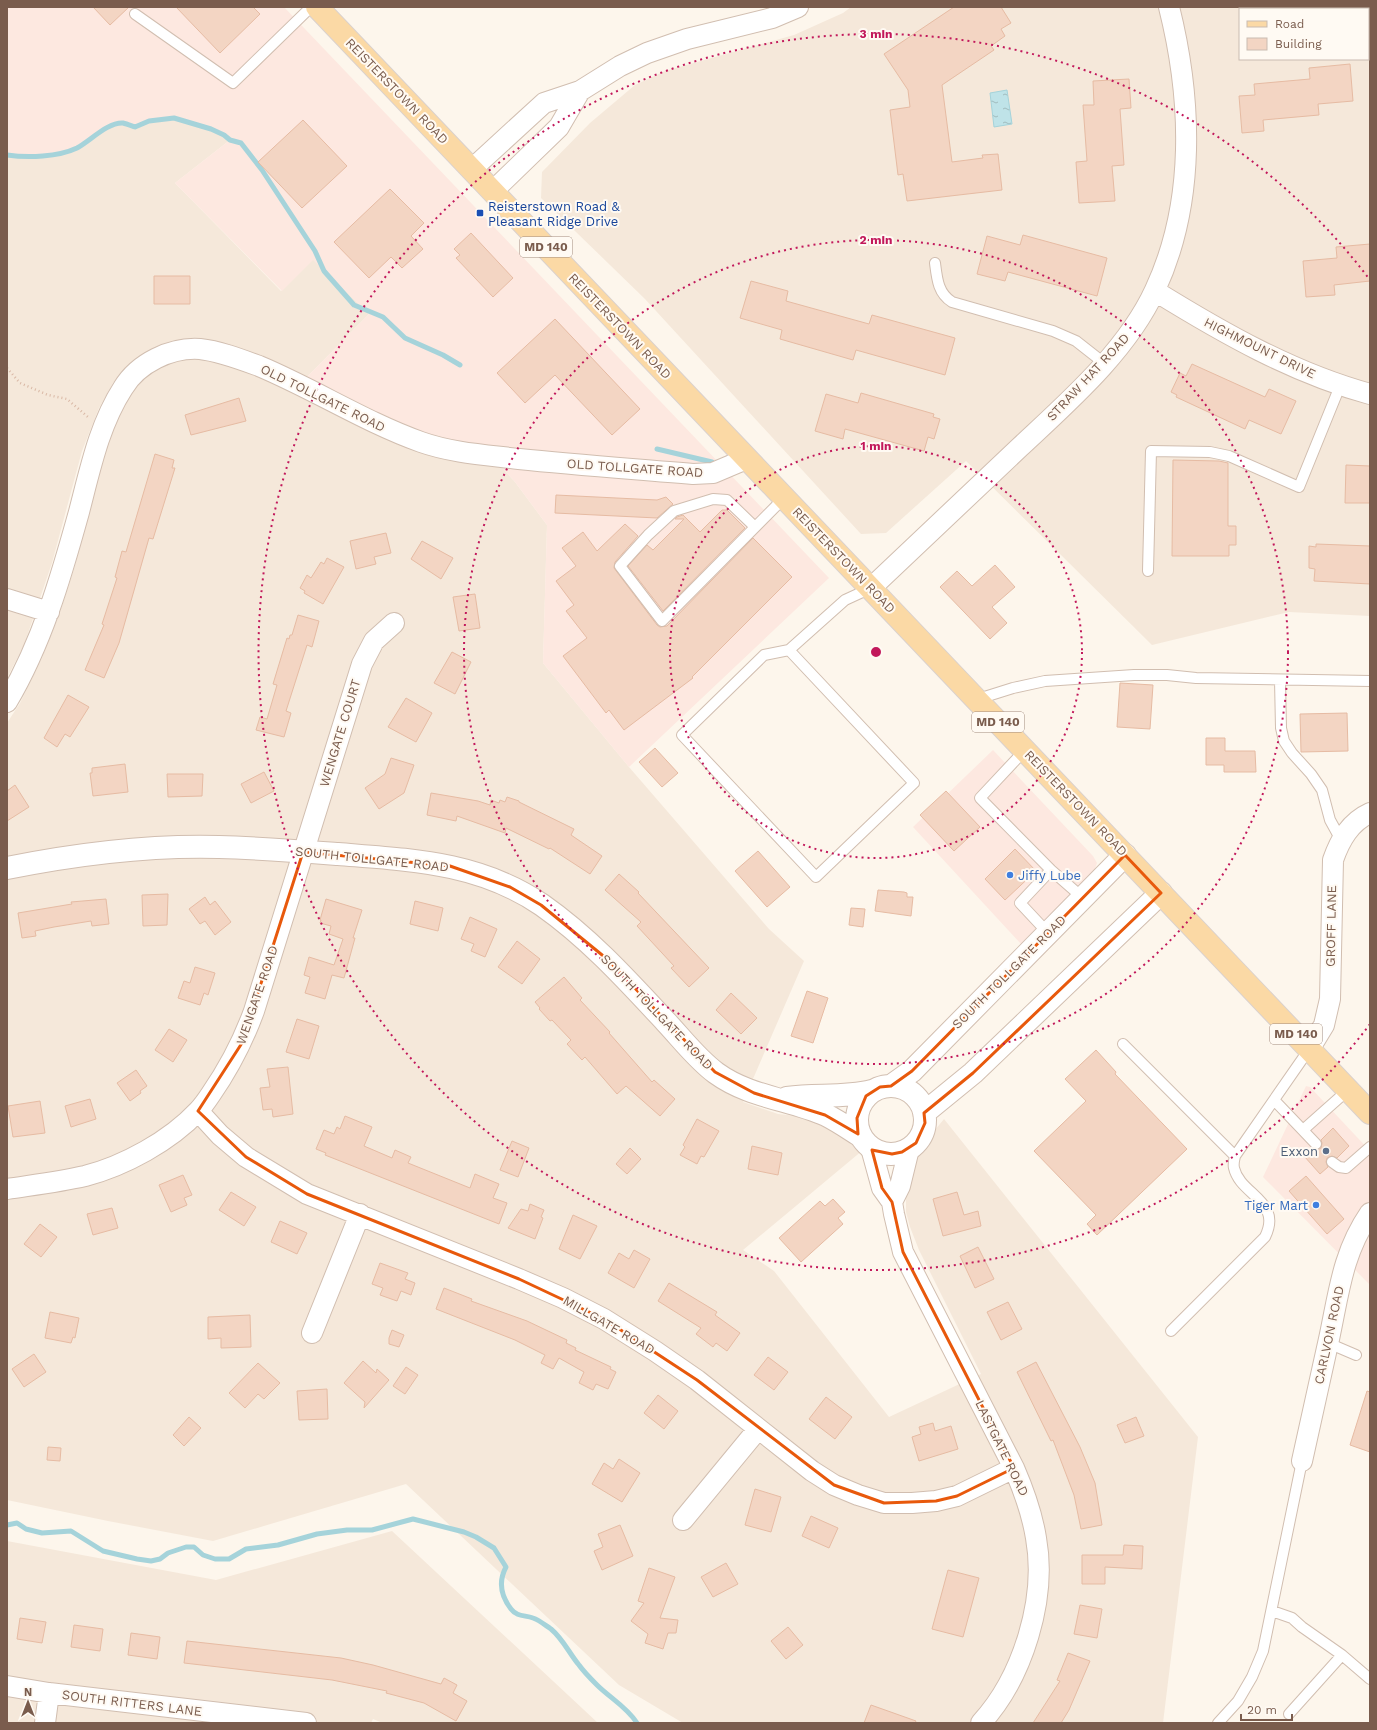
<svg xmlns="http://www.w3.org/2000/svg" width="1377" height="1730" viewBox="0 0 1377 1730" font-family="'Work Sans',sans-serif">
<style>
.residential{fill:#f5e8da;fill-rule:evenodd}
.commercial{fill:#fde8e0}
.water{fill:url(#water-ripples);stroke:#a5d3da}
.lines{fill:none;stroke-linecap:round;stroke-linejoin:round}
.stream{stroke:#a5d3da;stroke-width:5}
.building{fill:#f3d5c3;stroke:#e6bba3}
.service-casing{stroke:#d1beb0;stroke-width:12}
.minor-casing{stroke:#d1beb0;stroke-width:22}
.tertiary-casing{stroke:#d1beb0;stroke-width:24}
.primary-casing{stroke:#dad1cd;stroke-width:24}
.path{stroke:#d9b8a5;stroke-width:2.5;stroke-dasharray:1 3;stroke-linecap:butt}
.service{stroke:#fff;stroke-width:10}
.minor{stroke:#fff;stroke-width:20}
.tertiary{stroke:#fff;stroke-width:22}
.primary{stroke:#fbd9a5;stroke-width:22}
.marked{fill:none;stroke:#e8590c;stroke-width:3;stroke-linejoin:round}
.ring{fill:none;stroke:#c2185b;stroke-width:2;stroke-dasharray:2 4}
.transit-dot{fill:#1a4fb4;stroke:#fffaf3;stroke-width:1.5}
.shop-dot{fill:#3f7fe0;stroke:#fffaf3;stroke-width:1.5}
.service-dot{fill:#5c6f8a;stroke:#fffaf3;stroke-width:1.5}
.labels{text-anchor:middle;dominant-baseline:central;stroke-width:4;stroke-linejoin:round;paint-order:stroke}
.shield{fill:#fffaf3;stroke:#a28b7f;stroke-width:1}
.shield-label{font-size:12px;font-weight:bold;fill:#7a5c4d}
.street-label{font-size:13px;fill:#7a5c4d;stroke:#fffaf3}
.transit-label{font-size:13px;fill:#164399;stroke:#fffaf3;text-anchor:start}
.shop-label{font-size:13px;fill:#366cbe;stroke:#fffaf3;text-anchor:start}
.service-label{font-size:13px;fill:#4e5e75;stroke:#fffaf3;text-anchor:end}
.centre{fill:#c2185b;stroke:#fffaf3;stroke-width:2}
.ring-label{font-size:12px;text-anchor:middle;font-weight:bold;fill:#c2185b;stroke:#fffaf3;stroke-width:4;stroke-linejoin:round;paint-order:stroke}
</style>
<defs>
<pattern id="water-ripples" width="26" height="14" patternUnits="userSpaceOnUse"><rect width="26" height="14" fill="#bfe3e8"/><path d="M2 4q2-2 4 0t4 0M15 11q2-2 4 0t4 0" fill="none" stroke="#a0bbbe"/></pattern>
</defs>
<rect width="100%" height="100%" fill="#fdf6ec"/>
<path class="residential" d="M851,7H1370V616L1289,612L1152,645L966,461L886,533L861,534L645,299L541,198L542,172L590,123L635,85L665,71L794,35L843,13ZM1240,9H1368V59H1240Z
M174,118L211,129L224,135L230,140L175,183L281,291L313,259L369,314L303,381L201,342L136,361L113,383L99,408L82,451L52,563L24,645L7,678V155L17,156L56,154L77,148L101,131L114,125L122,123L135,127L149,121Z
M201,355L498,463L515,482L547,525L543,663L629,767L769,929L804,961L743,1102L778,1114L805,1117L854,1139L863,1150L743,1250L774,1271L889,1417L981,1374L919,1250L910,1227L906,1212V1195L913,1161L921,1147L944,1119L1198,1437L1163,1723H683L619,1685L406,1484L213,1541L108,1521L7,1500V723L20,703L42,658L59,615L74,569L102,459L129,389L163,361Z
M392,1531L598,1723H383L373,1719L371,1723H7V1541L216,1580Z"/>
<path class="commercial" d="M7,7H284L829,578L629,767L543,663L547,525L515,482L483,446L426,437L303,381L369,314L313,260L282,291L175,183L230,140L224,135L211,129L174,118L149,121L135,127L122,123L114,125L101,131L77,148L56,154L17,156L7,155Z
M993,750L1093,856L1097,863L1094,871L1022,945L913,827Z
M1306,1086L1310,1087L1370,1151V1285L1263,1177Z"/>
<path class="water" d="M1007,90L1012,124L994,127L990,93Z"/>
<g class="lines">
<path class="stream" d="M7,155C28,158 58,157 77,148C90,141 108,122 123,123C127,124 132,126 135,127L149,121L174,118L211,129L224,135L230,140L241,143L262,170L315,251L324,271L354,305L383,317L405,338L443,355L460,365
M657,449L712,462
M7,1525L17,1523L26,1529L42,1533L71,1531L103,1551L137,1559L151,1561L160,1559L168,1553L186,1547H194L203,1555L215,1559H229L246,1549L278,1545L317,1534L347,1530H372L413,1519L464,1532L476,1537L494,1548L506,1567C498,1582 501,1596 511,1609C517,1617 525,1615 533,1618C539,1620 545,1625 551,1629C563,1639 569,1653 579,1665C584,1672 591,1679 597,1685C610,1698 627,1707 637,1723"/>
</g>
<path class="building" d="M93,7H129L110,25Z
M176,7H253L260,14L220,53Z
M954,7H1001L1011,23L1001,29L1005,36L991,46L994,50L942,85L952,162L983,158L982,155L998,154L1002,190L907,201L903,174L898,175L890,110L910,107L908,90L884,54Z
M1350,64L1353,101L1318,104L1319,115L1263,120L1264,131L1242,133L1239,96L1255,95L1254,84L1310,79L1309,68Z
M1129,79L1131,108L1120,109L1124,165L1112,166L1115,201L1079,203L1076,162L1087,161L1083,105H1094L1093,81Z
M303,120L347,166L302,208L258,162Z
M390,189L424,223L411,236L423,249L402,268L391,257L369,278L334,242Z
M471,233L513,278L493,297L456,258L460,255L454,249Z
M1023,235L1107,258L1097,296L1008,272L1005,281L977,274L987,236L1020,245Z
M1370,244V281L1334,285L1335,295L1306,297L1303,261L1337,258L1336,247Z
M154,276H190V304H154Z
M751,281L788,291L786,301L869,324L872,315L955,338L945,375L856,350L853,360L780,339L782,330L740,318Z
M555,319L640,409L612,435L555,375L525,403L497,373Z
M1192,364L1265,397L1269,389L1296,401L1281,434L1249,420L1245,429L1176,397L1177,395L1171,392L1180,373L1186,376Z
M861,393L934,414L933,417L940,419L934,439L928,437L924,451L845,429L843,439L815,431L826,394L858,403Z
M239,398L246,421L191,435L185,415Z
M155,454L174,460L172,468H175L153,539L149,538L119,643L104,678L85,670L104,625L102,624L117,578L115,577L122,551L126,552Z
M1173,460L1219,461L1228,463V526H1236V545H1229V556H1172Z
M1346,465L1370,466V503H1345Z
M556,495L657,500L666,497L673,504L657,518L555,513Z
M722,510H727L745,528L663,611L628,566L647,545L653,550L684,519H675L677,517L683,515L700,532Z
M625,524L638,536L615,562L614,568L657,625L660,627L667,626L753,538L792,577L692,677L693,678L624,730L609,710L606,713L563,656L587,638L566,611L574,605L556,581L576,566L562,548L583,532L597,551Z
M386,533L391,553L374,557L376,564L356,569L350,541Z
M422,541L453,558L441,579L411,559Z
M1316,544L1370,546V584L1314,581L1315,569L1309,568V546L1316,547Z
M327,558L344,567L323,604L304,593L305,591L300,588L307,575L311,578L321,562L324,564Z
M995,565L1015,587L992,607L1007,623L990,639L940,587L957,571L972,586Z
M475,594L480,628L459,631L453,597Z
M298,615L319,621L312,647L307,645L286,711L291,713L284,737L256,730L260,717L267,719L277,685L273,684L287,638L289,639L290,635H292Z
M452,652L471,662L455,694L434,683Z
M1120,683L1153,685L1150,729L1117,727Z
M68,695L89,707L70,737L65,734L57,747L44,738Z
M406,698L432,713L416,742L388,727Z
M1347,713L1348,751L1301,752L1300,714Z
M1206,738H1225V751H1255L1256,772H1224V765H1206Z
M655,748L678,773L662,787L639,762Z
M391,758L414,765L404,793L379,809L365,788L385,774Z
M125,764L128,792L93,796L90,773H92V768Z
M264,772L274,791L251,803L241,784Z
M167,774H203L202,796L168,797Z
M15,785L29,807L7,821V791Z
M946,791L980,827L954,851L920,815Z
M431,793L478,801L490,805L491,800L499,803L500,800L505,802L507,797L519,801V802L574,829L571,835L602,856L590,874L550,848L549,849L506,828L505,833L457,816L456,821L427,815Z
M1015,849L1036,871L1005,900L985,879Z
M758,851L790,887L767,907L735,871Z
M619,874L639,892L638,893L709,968L689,987L671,968L674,966L637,926L641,922L605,890Z
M878,890L904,892L907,893V897H913L911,916L875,911Z
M168,894L167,925L143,926L142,895Z
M205,897L210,905L215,901L231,922L215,935L205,921L200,924L189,909Z
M106,899L109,924L92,926L91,921L54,927L35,931L36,936L22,938L18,913L72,904L71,902Z
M326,899L362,910L353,938H355L344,978L332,975L325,999L305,993L310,977L304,975L309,957L334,965L343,939L329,934L331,926L320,923L321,920H320Z
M415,901L443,908L438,931L410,924Z
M851,908L865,909L863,927L849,925Z
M470,917L497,929L485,957L471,951L474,944L461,939Z
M517,941L540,959L522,984L498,967Z
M195,967L215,973L208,995L204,993L200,1005L178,998L184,981L190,983Z
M564,977L582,998L580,1000L610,1032L609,1033L652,1082L654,1080L675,1099L660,1116L626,1086L617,1094L585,1057L582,1060L567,1044L571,1040L552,1020L550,1021L539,1009L540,1008L535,1002Z
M807,991L828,998L813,1043L791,1036Z
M731,993L757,1018L741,1034L716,1010Z
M297,1019L319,1026L309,1059L286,1052Z
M169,1029L187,1040L173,1062L155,1050Z
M1096,1050L1116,1072L1115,1074L1187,1149L1097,1235L1087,1224L1096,1215L1034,1151L1086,1101L1065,1079Z
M288,1067L293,1114L273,1117L272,1109L263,1110L260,1088L270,1087L267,1069Z
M136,1070L147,1086L140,1091L141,1093L130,1101L117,1083Z
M90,1099L96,1119L71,1127L65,1106Z
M40,1101L45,1133L13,1137L8,1106Z
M345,1116L372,1127L364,1146L392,1158L395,1150L411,1157L408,1163L470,1188L475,1174L499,1184L493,1198L507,1203L499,1224L325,1155L326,1153L316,1149L324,1130L334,1134L337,1127L340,1129Z
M697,1119L719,1131L704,1157L701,1156L697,1164L680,1155L685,1147L683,1145Z
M1333,1128L1349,1146L1337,1158L1332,1156L1327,1158L1326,1162L1328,1167L1320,1174L1304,1156L1311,1149L1317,1150L1321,1148L1322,1143L1321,1140Z
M512,1141L529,1148L518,1177L500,1170Z
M752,1146L782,1153L778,1175L748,1169Z
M630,1148L641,1159L627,1174L616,1164Z
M183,1175L192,1195L184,1198L187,1205L171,1212L159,1185Z
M1306,1176L1344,1219L1327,1234L1289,1191Z
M231,1192L256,1207L244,1226L219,1210Z
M957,1192L964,1215L978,1211L981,1226L943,1236L933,1199Z
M833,1199L845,1212L838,1218L843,1224L801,1262L779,1238L820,1201L825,1206Z
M530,1204L544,1210L541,1217L543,1218L535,1239L508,1228L521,1209L528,1211Z
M112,1208L118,1228L93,1235L87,1214Z
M573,1215L597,1226L580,1259L559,1249Z
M280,1221L307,1233L297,1254L271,1242Z
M40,1224L57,1237L41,1257L24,1244Z
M978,1247L994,1279L975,1288L960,1256Z
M634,1250L650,1259L634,1288L608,1273L619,1253L629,1259Z
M380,1263L408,1273L405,1279L415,1283L411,1295L401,1291L397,1301L380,1295L383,1288L372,1284Z
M669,1283L717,1312L715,1315L740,1333L727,1351L716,1343L713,1347L696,1334L701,1328L658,1301Z
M444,1288L472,1299L471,1301L527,1321L567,1340L566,1343L576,1348L575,1350L611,1367L610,1369L616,1372L608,1389L596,1384L593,1390L579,1383L584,1372L559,1358L553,1369L541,1363L545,1355L515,1340L436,1309Z
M1008,1302L1022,1329L1001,1340L987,1312Z
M50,1312L79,1318L75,1338L73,1337L71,1343L45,1338Z
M250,1315L251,1347L221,1348V1338L208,1339V1317Z
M392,1330L404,1335L399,1347L389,1344V1338Z
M34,1354L46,1372L24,1387L12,1369Z
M768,1357L788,1372L774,1390L754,1375Z
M363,1361L376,1373L377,1369L389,1380L364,1408L365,1402L344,1383Z
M1036,1362L1080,1447L1095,1483L1102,1525L1081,1529L1074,1495L1053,1440L1051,1441L1017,1372Z
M258,1363L280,1383L264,1399L258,1394L245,1408L229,1393Z
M406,1367L418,1375L405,1394L393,1386Z
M327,1389L328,1419L299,1420L297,1391Z
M1367,1391L1370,1392V1452L1350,1445Z
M658,1395L678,1411L664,1429L644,1413Z
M826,1397L852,1417L835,1439L809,1419Z
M189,1417L201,1428L184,1446L173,1435Z
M1136,1417L1144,1436L1125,1443L1117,1425Z
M933,1423L935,1431L951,1426L958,1449L919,1461L912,1437L921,1434L919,1427Z
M48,1447L61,1448L60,1461L47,1460Z
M619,1459L640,1473L622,1502L592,1484L604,1463L613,1469Z
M755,1489L781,1497L771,1532L745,1525Z
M811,1516L838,1528L829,1548L802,1536Z
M620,1525L633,1556L602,1570L594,1551L603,1547L598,1534Z
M1124,1545L1143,1546L1142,1569L1105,1567V1584H1082V1555H1123Z
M726,1563L738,1584L713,1597L701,1577Z
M649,1568L675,1577L660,1618L678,1620L676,1633H668L663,1649L645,1643L648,1634L631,1621L644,1603L638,1601Z
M948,1570L979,1578L963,1637L932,1629Z
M1080,1605L1102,1609L1097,1638L1074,1634Z
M20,1618L46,1622L42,1643L17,1639Z
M74,1625L103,1629L100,1651L71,1647Z
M788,1627L803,1645L786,1659L771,1641Z
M131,1633L160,1637L157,1659L128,1655Z
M187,1641L341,1658L373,1665L441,1684L444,1678L457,1685L453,1693L467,1701L456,1721L424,1703L386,1693L387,1691L332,1680L184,1663Z
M1068,1653L1090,1661L1069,1710L1061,1723H1033L1060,1681L1057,1680Z
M871,1705L916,1721L915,1723H864Z"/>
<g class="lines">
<g class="service-casing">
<path id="service" d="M135,14L233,83L311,7
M935,263C937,279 938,293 952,302L1053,331L1076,341L1104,363
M755,527L727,500L713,499L674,511L648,535L620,566L662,621L784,498
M1148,571L1151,451L1210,452L1229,456L1299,487L1340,386
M789,650L914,783L816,877L682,735L764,655L789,650L845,600L871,588
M1280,680L1281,728L1284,741L1292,753L1311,774L1322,790L1330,820L1341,840
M978,699L1013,688L1045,681L1134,675H1167L1196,678L1370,681
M1025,750L980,798L1051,870L1083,898
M1048,933L1020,903L1051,870
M1123,1044L1235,1156
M1274,1100L1316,1144
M1303,1130L1348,1090
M1332,1162L1339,1167L1346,1168L1370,1147
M1171,1331L1265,1237C1283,1201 1240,1195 1234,1168C1233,1164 1234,1160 1235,1156L1310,1048
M1328,1343L1356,1355
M1272,1611L1292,1618L1302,1627L1342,1655L1370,1679
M1289,1714L1342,1655
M1218,1723L1238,1701L1252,1677L1263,1651L1302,1461"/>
</g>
<g class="minor-casing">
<path id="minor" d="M472,169L544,103L580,91L620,66L647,53L687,39L772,18L798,7
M493,191L559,127L580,91
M1155,291C1223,333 1293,373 1370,394
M871,588C921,541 970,494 1020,447C1068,402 1127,351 1155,290C1196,202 1192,99 1169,7
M7,599L49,612
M7,702C42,643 61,577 79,512C90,470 99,425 123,388C138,363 171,347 200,349C219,351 240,359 259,366C314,389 365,422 421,442C452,453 487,455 519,459C577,465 635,469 693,474L713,473L746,459
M1310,1048L1324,1025L1330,999L1333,860C1340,840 1350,822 1370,813
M198,1111L220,1135L246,1157L307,1194L519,1279L563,1298L604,1319L655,1351L697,1380L812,1471L834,1485L858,1495L884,1503H912L936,1501L957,1496L1014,1468
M871,1148L882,1188L892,1202L894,1214L903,1252L1014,1468C1024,1491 1032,1513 1036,1538C1047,1599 1023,1677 981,1723
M7,1189C33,1185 59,1182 85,1176C124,1166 170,1141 198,1111C203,1106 207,1100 211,1094C229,1068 243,1041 254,1011L362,664L374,641L394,623
M892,1202L900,1186L909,1149
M312,1333L360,1214
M1302,1461C1311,1421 1320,1380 1329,1339C1339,1293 1342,1254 1370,1213
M683,1520L758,1429
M7,1686L49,1693L306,1723
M45,1723L49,1693"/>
</g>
<g class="tertiary-casing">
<path id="tertiary" d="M7,868C77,854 148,845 219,847C259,848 298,851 338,854C411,860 479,862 542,905C589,938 627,980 666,1022C682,1039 697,1059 716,1073C749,1097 789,1099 826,1115C838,1121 848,1128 859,1135
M857 1120a34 34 0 1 1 68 0a34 34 0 1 1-68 0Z
M891,1086L912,1071L1125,855
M787,1098C817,1094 843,1098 872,1091
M924,1113L973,1073L1161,893"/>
</g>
<g class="primary-casing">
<path id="primary" d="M317,7L1370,1113"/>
</g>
<path class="path" d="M7,368L20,383L48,395L67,399L88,417"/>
<use href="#service" class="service"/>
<use href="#minor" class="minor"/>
<use href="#tertiary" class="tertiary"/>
<use href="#primary" class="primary"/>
</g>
<path class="marked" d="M303,852L450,866L510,887L541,905L607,959L715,1072L754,1093L825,1115L858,1134L857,1118L866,1096L880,1087L891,1086L912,1071L1125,855L1161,893L973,1073L924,1113L925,1123L916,1143L902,1152L892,1154L872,1150L882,1188L892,1202L903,1252L1014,1468L957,1496L936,1501L884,1503L834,1485L697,1380L604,1319L519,1279L307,1194L246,1157L198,1111L242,1043Z"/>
<g class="ring">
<circle cx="876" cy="652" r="206"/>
<circle cx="876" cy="652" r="412"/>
<path d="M1370 1024A618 618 0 1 1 1370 280"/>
</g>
<rect class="transit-dot" x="476" y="209" width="8" height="8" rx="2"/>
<g class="shop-dot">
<circle cx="1010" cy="875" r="4"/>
<circle cx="1316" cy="1205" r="4"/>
</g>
<circle class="service-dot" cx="1326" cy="1151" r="4"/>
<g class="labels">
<g class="shield">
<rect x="520" y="237" width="52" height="20" rx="3"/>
<rect x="972" y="712" width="52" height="20" rx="3"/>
<rect x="1270" y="1024" width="52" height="20" rx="3"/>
</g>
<g class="shield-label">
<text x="546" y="247">MD 140</text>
<text x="998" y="722">MD 140</text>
<text x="1296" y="1034">MD 140</text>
</g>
<g class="street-label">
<text transform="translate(397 91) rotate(46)">REISTERSTOWN ROAD</text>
<text transform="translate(620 326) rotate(46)">REISTERSTOWN ROAD</text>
<text transform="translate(1260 348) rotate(26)">HIGHMOUNT DRIVE</text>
<text transform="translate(1088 377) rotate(-47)">STRAW HAT ROAD</text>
<text transform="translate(323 398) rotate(26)">OLD TOLLGATE ROAD</text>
<text transform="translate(635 468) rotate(4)">OLD TOLLGATE ROAD</text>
<text transform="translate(844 560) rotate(46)">REISTERSTOWN ROAD</text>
<text transform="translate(340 733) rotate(-73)">WENGATE COURT</text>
<text transform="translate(1076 803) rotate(46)">REISTERSTOWN ROAD</text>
<text transform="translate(372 859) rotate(6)">SOUTH TOLLGATE ROAD</text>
<text transform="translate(1331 926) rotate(-89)">GROFF LANE</text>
<text transform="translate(1009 972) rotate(-45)">SOUTH TOLLGATE ROAD</text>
<text transform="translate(257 995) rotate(-71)">WENGATE ROAD</text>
<text transform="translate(657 1012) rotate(46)">SOUTH TOLLGATE ROAD</text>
<text transform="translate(609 1325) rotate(30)">MILLGATE ROAD</text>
<text transform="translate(1329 1335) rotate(-78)">CARLVON ROAD</text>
<text transform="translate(1002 1448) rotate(64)">LASTGATE ROAD</text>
<text transform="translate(132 1703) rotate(7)">SOUTH RITTERS LANE</text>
</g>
<g class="transit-label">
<text x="488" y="206">Reisterstown Road &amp;<tspan x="488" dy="15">Pleasant Ridge Drive</tspan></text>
</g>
<g class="shop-label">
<text x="1018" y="875">Jiffy Lube</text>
<text x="1308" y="1205" text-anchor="end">Tiger Mart</text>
</g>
<g class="service-label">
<text x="1318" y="1151">Exxon</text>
</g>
</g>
<circle cx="876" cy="652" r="6" class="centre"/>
<g class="ring-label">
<text x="876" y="38">3 min</text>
<text x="876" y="244">2 min</text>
<text x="876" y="450">1 min</text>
</g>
<rect width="1377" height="1730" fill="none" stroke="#7a5c4d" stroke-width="16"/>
<rect x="1239" y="8" width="130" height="52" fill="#fffaf3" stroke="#cabbb1"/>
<rect x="1247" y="21" width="20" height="6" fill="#fbd9a5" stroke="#cabbb1"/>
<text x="1275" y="28" font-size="12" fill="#7a5c4d">Road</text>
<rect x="1247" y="38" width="20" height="12" fill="#f3d5c3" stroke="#cabbb1"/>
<text x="1275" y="48" font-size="12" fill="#7a5c4d">Building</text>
<g transform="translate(28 1702)" stroke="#fffaf3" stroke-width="3" paint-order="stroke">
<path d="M0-3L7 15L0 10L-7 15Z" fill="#7a5c4d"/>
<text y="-6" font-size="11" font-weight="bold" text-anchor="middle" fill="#7a5c4d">N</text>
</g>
<path d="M1241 1714v6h51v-6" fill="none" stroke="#7a5c4d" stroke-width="2"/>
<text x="1247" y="1714" font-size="12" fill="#7a5c4d" stroke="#fffaf3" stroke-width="3" paint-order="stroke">20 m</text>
</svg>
